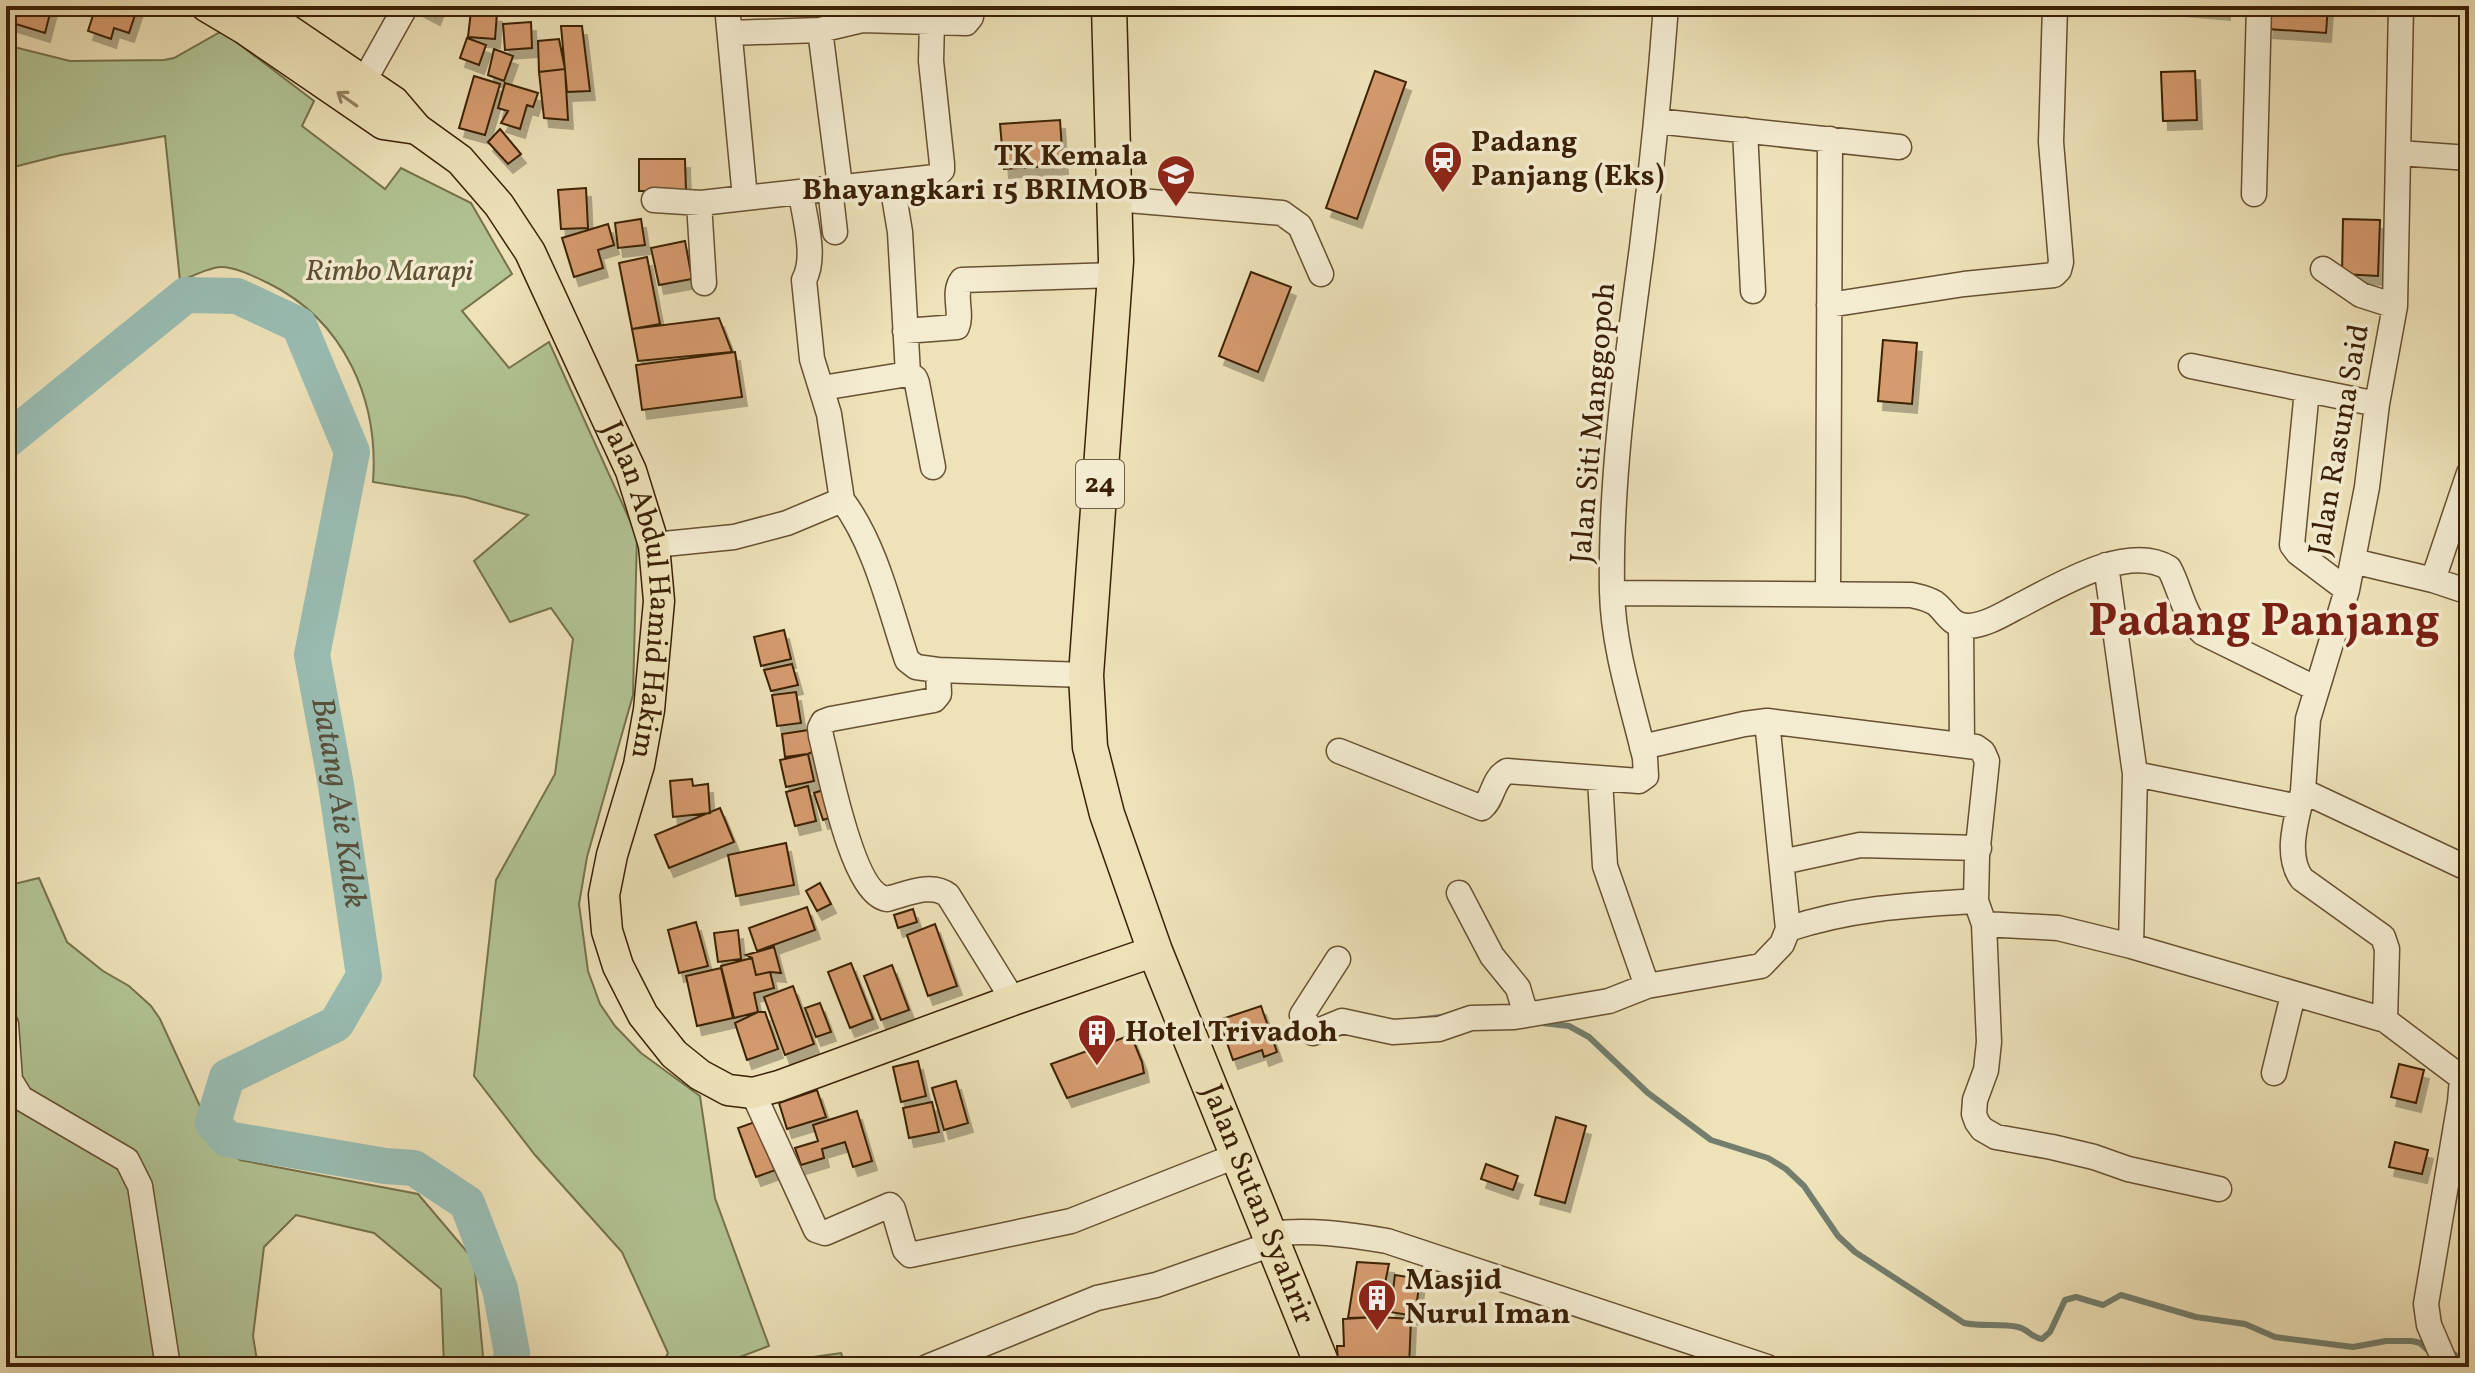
<svg xmlns="http://www.w3.org/2000/svg" width="2475" height="1373" viewBox="0 0 2475 1373" font-family="Vollkorn,serif">
<style>
.green{fill:#b2c494;stroke:#76724d;stroke-width:2}
.lines{fill:none;stroke-linecap:round;stroke-linejoin:round}
.stream{stroke:#737e6e;stroke-width:6}
.river{stroke:#99bdb3;stroke-width:36}
.building{fill:#d59b6e;stroke:#3b2006;stroke-width:2;filter:url(#shadow)}
.minor-casing{stroke:#685032;stroke-width:27}
.major-casing{stroke:#3b2006;stroke-width:33}
.highway-casing{stroke:#3b2006;stroke-width:37}
.minor{stroke:#f4ecd1;stroke-width:24}
.major{stroke:#eee2b8;stroke-width:30}
.highway{stroke:#eee2b8;stroke-width:34}
.oneway{stroke:#94815f}
.labels{text-anchor:middle;dominant-baseline:central;stroke-width:7;stroke-linejoin:round;paint-order:stroke}
.shield{fill:#f4ecd1;stroke:#725d43;stroke-width:2}
.shield-label{font-size:28px;font-weight:bold;fill:#3b2006}
.poi-label{font-size:30px;font-weight:bold;fill:#3b2006;stroke:#f4ecd1;text-anchor:start}
.park-label{font-size:30px;font-style:italic;fill:#5f5131;stroke:#f4ecd1}
.street-label{font-size:30px;fill:#3b2006;stroke:#f4ecd1}
.water-label{font-size:32px;font-style:italic;fill:#574f3a;stroke:#f4ecd1}
.town-label{font-size:46px;font-weight:bold;fill:#7a1f14;stroke:#f4ecd1}
</style>
<defs>
<filter id="shadow"><feDropShadow dx="5" dy="9" stdDeviation="0" flood-color="#0004"/></filter>
</defs>
<rect width="100%" height="100%" fill="#eee2b8"/>
<filter id="stains"><feTurbulence type="fractalNoise" baseFrequency=".0025" numOctaves="4"/><feColorMatrix values="0 0 0 0 .2 0 0 0 0 .09 0 0 0 0 .02 0 0 0 .5 -.17"/></filter>
<radialGradient id="worn" r=".72"><stop offset=".6" stop-color="#630" stop-opacity="0"/><stop offset="1" stop-color="#630" stop-opacity=".3"/></radialGradient>
<path class="green" d="M222,31L314,101L302,126L385,189L401,168L471,203L512,274L462,311L509,368L549,342L637,536L633,695L587,857L579,904L588,971L600,1004L615,1026L641,1053L700,1096L715,1198L769,1346L737,1358L740,1367H661L668,1353L622,1252L535,1155L474,1076L496,880L555,774L573,639L551,608L510,622L474,561L528,515L465,497L373,482C379,400 345,321 268,283C255,277 236,267 221,267C209,267 192,277 180,281L165,136L61,155L6,169V45L70,61L164,60L174,58Z
M39,878L67,942L103,971L129,986L151,1006L160,1019L214,1137L240,1160L418,1194L474,1260L484,1367H444L441,1289L374,1233L296,1215L264,1247L253,1336L258,1367H6V886Z
M841,1353L846,1367H786L784,1361Z"/>
<g class="lines">
<path class="stream" d="M1417,1020L1449,1016
M1542,1023L1569,1026L1589,1037L1648,1093L1711,1140L1768,1158L1786,1169L1804,1186L1838,1236L1855,1252L1964,1323C1982,1327 2001,1323 2018,1327C2028,1329 2032,1338 2042,1339L2050,1332L2065,1300L2076,1297L2103,1305L2121,1295L2196,1317L2245,1324L2275,1337L2353,1347L2386,1341H2412L2420,1343L2431,1353
M2449,1354H2454L2469,1367"/>
<path class="river" id="s1" d="M6,441L186,295L237,296L299,325L352,452L312,655L336,785L364,976L336,1024L227,1077L213,1123L227,1139L385,1166L414,1168L467,1203L500,1289L512,1353L509,1367"/>
</g>
<path class="building" d="M6,6H52L45,33L6,21Z
M96,6H138L129,33L114,28L111,39L88,31Z
M416,6H439L435,16Z
M911,6H954V10L911,9Z
M2169,6H2225V11Z
M2270,6H2328L2326,33L2268,29Z
M471,11L497,13L495,39L468,37Z
M531,22L532,48L505,50L503,24Z
M561,26H582L590,91L567,92Z
M467,38L486,45L479,65L460,58Z
M559,39L565,69L539,72L538,41Z
M494,49L513,56L504,81L488,75Z
M565,69L568,120L544,118L539,72Z
M1375,71L1406,82L1357,219L1326,208Z
M2195,71L2197,120L2163,121L2161,72Z
M474,76L500,84L485,135L459,128Z
M505,83L538,93L533,107L527,105L520,129L501,123L508,111L498,108Z
M1060,120L1063,165L1004,169L1000,124Z
M500,129L521,154L508,164L488,142Z
M639,159H685L686,191H639Z
M586,188L588,228L561,229L558,190Z
M641,219L645,245L618,248L615,223Z
M2343,219L2380,220L2378,276L2342,274Z
M608,224L614,245L598,250L603,268L574,277L562,238Z
M685,241L692,279L659,285L651,248Z
M647,257L660,324L632,329L619,263Z
M1251,272L1291,287L1258,372L1219,356Z
M719,318L732,352L638,361L632,329Z
M1883,340L1917,343L1912,404L1878,401Z
M735,352L742,397L642,410L636,365Z
M784,630L791,659L761,666L754,637Z
M792,664L798,685L771,691L764,670Z
M796,692L801,723L777,726L772,695Z
M815,729L818,749L808,754L785,757L782,734Z
M808,754L814,781L786,787L780,760Z
M692,779L693,786L708,784L710,813L673,817L670,781Z
M808,786L816,821L795,826L786,792Z
M832,787L841,814L823,820L814,793Z
M720,808L734,842L669,868L655,835Z
M786,843L794,885L736,896L728,855Z
M820,883L831,904L817,911L806,891Z
M807,907L815,930L757,951L749,928Z
M913,909L917,922L898,928L894,915Z
M696,922L708,966L679,973L668,930Z
M935,924L957,986L928,996L907,935Z
M738,930L741,959L718,962L714,933Z
M774,947L781,973L770,972L756,975L752,958L746,955Z
M752,958L756,975L770,972L774,988L754,993L758,1012L734,1018L721,966Z
M851,963L873,1019L850,1028L828,972Z
M892,965L909,1010L881,1020L864,976Z
M721,968L733,1018L697,1026L686,976Z
M793,986L814,1044L785,1055L764,997Z
M820,1003L831,1032L816,1037L805,1008Z
M1261,1006L1277,1052L1264,1057L1262,1050L1233,1060L1219,1020Z
M758,1012H765L778,1049L747,1060L735,1023Z
M1131,1035L1142,1062L1144,1073L1067,1098L1051,1064Z
M918,1061L926,1096L901,1102L893,1067Z
M2399,1064L2424,1070L2416,1103L2391,1097Z
M956,1081L968,1123L944,1130L932,1088Z
M817,1090L826,1117L787,1129L779,1103Z
M932,1102L939,1132L909,1138L903,1108Z
M857,1111L872,1161L853,1167L845,1142L822,1149L824,1158L801,1165L795,1148L818,1141L813,1125Z
M1556,1117L1586,1126L1565,1203L1535,1195Z
M766,1118L784,1167L756,1177L738,1128Z
M2395,1142L2428,1150L2422,1174L2389,1167Z
M1486,1164L1518,1176L1513,1190L1481,1179Z
M1357,1262L1389,1264L1378,1317L1348,1318Z
M1395,1275L1420,1279L1415,1316L1390,1312Z
M1378,1317L1411,1319L1409,1367L1338,1366L1337,1346H1344L1343,1319Z"/>
<g class="lines">
<g class="minor-casing">
<path id="minor" d="M727,6L745,198L935,177L942,170V164L931,61L932,21
M2401,6L2395,306L2377,404L2367,487L2347,590L2308,719L2303,791L2469,869
M820,30L840,186
M730,33L820,30L862,20L966,23L971,17L972,6
M364,81L406,6
M1656,121L1899,147
M1745,130L1753,291
M2399,153L2469,158
M892,184L900,232L908,374L915,378L917,383L933,467
M830,188L835,232
M801,192C804,218 817,256 804,280L812,359L829,414L842,500C875,543 890,609 907,660L916,667L938,670L1086,675
M2254,194L2259,6
M1116,199L1282,213L1300,226L1321,274
M654,200L701,203L745,198
M699,203L704,283
M2323,269L2361,295L2395,306
M1829,305L1964,284L2054,275L2059,270L2061,262L2051,142L2055,6
M905,331L957,327C963,313 952,293 962,280L1115,275
M2191,366L2377,404
M822,388L908,374
M2307,390L2292,545L2298,553L2347,590
M654,545L734,537L787,523L842,500
M2353,561L2433,580L2469,592
M2106,565L2135,774L2131,946
M2433,580L2469,473
M1612,593L1911,595C1920,597 1927,598 1935,603C1947,612 1951,627 1969,626C1985,625 2000,616 2015,608C2055,588 2126,542 2169,568C2181,590 2183,616 2203,633L2315,688
M1828,594L1830,139
M1961,626L1962,745
M938,670L939,694L934,700L831,719L823,722L820,728L821,736C829,767 852,894 887,899C907,894 931,882 948,895L1013,1000
M1767,721L1788,929
M1642,747L1744,724L1767,721L1976,747L1983,752L1987,761L1977,856L1976,901L1984,924L1989,1042L1986,1070L1975,1100L1974,1114L1977,1122L1982,1129L1996,1137L2052,1147L2094,1157L2128,1169L2219,1189
M1339,751L1482,808C1494,798 1492,779 1507,771L1639,781L1646,776L1645,758C1632,704 1613,647 1612,591C1610,476 1627,361 1642,247C1652,167 1660,87 1666,6
M2135,774L2299,807
M1600,779L1605,866L1647,986L1761,966L1782,944L1788,929C1851,908 1910,905 1976,901
M2303,791C2297,818 2284,855 2302,879L2383,937L2387,949L2385,1020L2462,1078L2460,1102L2426,1304L2429,1325L2447,1367
M1782,862L1860,845L1979,848
M1459,893L1492,956L1518,988L1526,1015
M1984,924L2058,928L2131,946L2385,1020
M1338,959L1302,1015L1313,1033L1342,1021L1393,1032L1439,1029L1471,1018L1514,1017L1609,1001L1647,986
M6,1024L10,1080L21,1098L127,1160L140,1186L168,1367
M2274,1073L2293,995
M753,1093L816,1230L825,1233L890,1205L893,1209L905,1250L910,1255L1071,1221L1238,1155
M1268,1234C1309,1229 1346,1234 1387,1241L1767,1367
M927,1367L1097,1298L1156,1285L1272,1244"/>
</g>
<g class="major-casing">
<g id="major">
<path d="M206,6L243,28L383,124L417,129"/>
<path id="s2" d="M253,6L394,102L417,129L460,160L499,205L530,252L631,471L654,545L659,601L649,710L639,765L612,855L604,895L607,931L618,966L643,1015L674,1054L700,1075L728,1090L753,1093L779,1086L1013,1000L1155,951"/>
</g>
</g>
<g class="highway-casing">
<g id="highway">
<path id="s3" d="M1109,6L1116,261L1086,675L1090,747L1107,814L1155,951L1323,1367"/>
</g>
</g>
<use href="#minor" class="minor"/>
<use href="#major" class="major"/>
<use href="#highway" class="highway"/>
</g>
<defs><path id="oneway-shaft" d="M-6 0H5M1.5-3L5.5 0L1.5 3" fill="none" stroke-width="1.6" stroke-linecap="round" stroke-linejoin="round" transform="scale(2)"/></defs>
<use class="oneway" href="#oneway-shaft" transform="translate(347 99) rotate(-145)"/>
<defs>
<g id="station-pin" transform="scale(2)"><path d="M0 17L-7.5 6A9.5 9.5 0 1 1 7.5 6Z" fill="#8f2418" stroke="#f4ecd1"/><path d="M-3-6H3Q5-6 5-4V2Q5 4 3 4L4.5 6H3L1.5 4h-3L-3 6H-4.5L-3 4Q-5 4-5 2V-4Q-5-6-3-6ZM-3.5-4v3h7v-3ZM-3.5 1v1.5H-2V1ZM2 1v1.5H3.5V1Z" fill="#fff"/></g>
<g id="school-pin" transform="scale(2)"><path d="M0 17L-7.5 6A9.5 9.5 0 1 1 7.5 6Z" fill="#8f2418" stroke="#f4ecd1"/><path d="M0-5L7-2L0 1L-7-2ZM-4 1L0 2.5L4 1V4Q0 6-4 4Z" fill="#fff"/></g>
<g id="building-pin" transform="scale(2)"><path d="M0 17L-7.5 6A9.5 9.5 0 1 1 7.5 6Z" fill="#8f2418" stroke="#f4ecd1"/><path d="M-4-6H4V6H1V3H-1V6H-4ZM-2.5-4.3h1.7v1.8h-1.7ZM.8-4.3h1.7v1.8H.8ZM-2.5-1h1.7V.8h-1.7ZM.8-1h1.7V.8H.8Z" fill="#fff"/></g>
</defs>
<g fill-rule="evenodd">
<use href="#station-pin" x="1443" y="160"/>
<use href="#school-pin" x="1176" y="174"/>
<use href="#building-pin" x="1097" y="1033"/>
<use href="#building-pin" x="1377" y="1298"/>
</g>
<g class="labels">
<rect class="shield" x="1076" y="460" width="48" height="48" rx="6"/>
<g class="shield-label">
<text x="1100" y="484">24</text>
</g>
<g class="poi-label">
<text x="1471" y="143">Padang<tspan x="1471" dy="34">Panjang (Eks)</tspan></text>
<text x="1148" y="157" text-anchor="end">TK Kemala<tspan x="1148" dy="34">Bhayangkari 15 BRIMOB</tspan></text>
<text x="1125" y="1033">Hotel Trivadoh</text>
<text x="1405" y="1281">Masjid<tspan x="1405" dy="34">Nurul Iman</tspan></text>
</g>
<g class="park-label">
<text x="389" y="272">Rimbo Marapi</text>
</g>
<g class="street-label">
<text transform="translate(1594 423) rotate(-85)">Jalan Siti Manggopoh</text>
<text transform="translate(2340 440) rotate(-80)">Jalan Rasuna Said</text>
<text stroke="none"><textPath href="#s2" startOffset="736">Jalan Abdul Hamid Hakim</textPath></text>
<text stroke="none"><textPath href="#s3" startOffset="1230">Jalan Sutan Syahrir</textPath></text>
</g>
<g class="water-label">
<text stroke="none"><textPath href="#s1" startOffset="846">Batang Aie Kalek</textPath></text>
</g>
<g class="town-label">
<text x="2264" y="623">Padang Panjang</text>
</g>
</g>
<rect width="2475" height="1373" fill="none" stroke="#eee2b8" stroke-width="32"/>
<rect x="8" y="8" width="2459" height="1357" fill="none" stroke="#3b2006" stroke-width="4"/>
<rect x="16" y="16" width="2443" height="1341" fill="none" stroke="#3b2006" stroke-width="2"/>
<rect width="100%" height="100%" filter="url(#stains)"/>
<rect width="100%" height="100%" fill="url(#worn)"/>
</svg>
